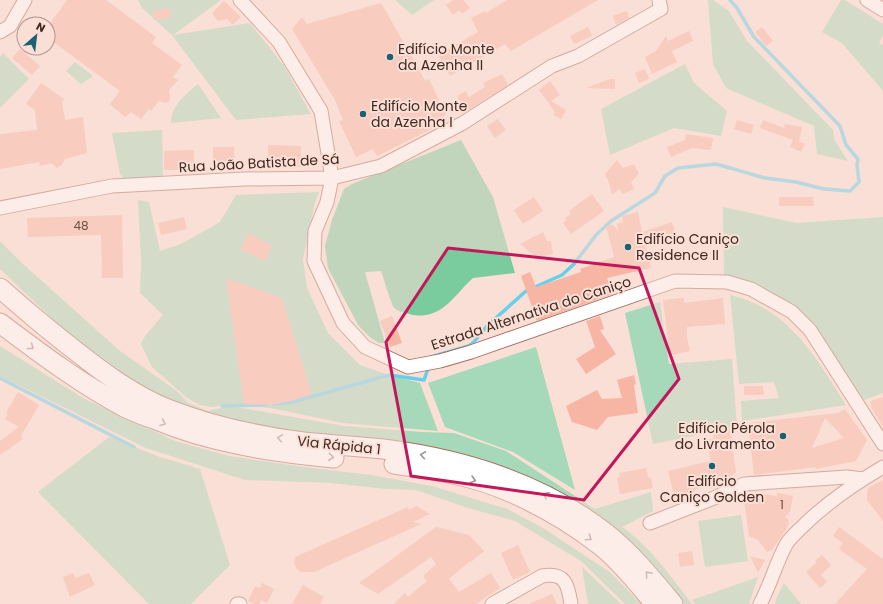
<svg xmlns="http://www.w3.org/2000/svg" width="883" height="604" viewBox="0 0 883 604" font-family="Poppins,sans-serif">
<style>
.green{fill:#a6d9ba}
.forest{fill:#7acb9d}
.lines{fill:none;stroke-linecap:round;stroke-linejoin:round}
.stream{stroke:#68cfeb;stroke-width:3.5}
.building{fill:#f6b6a3;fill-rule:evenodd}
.minor-casing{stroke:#a86d5b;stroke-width:15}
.highway-casing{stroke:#a86d5b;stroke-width:21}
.minor{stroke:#fff;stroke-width:13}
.highway{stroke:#fff;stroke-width:19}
.oneway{stroke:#a09490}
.marked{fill:none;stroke:#c2185b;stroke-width:3;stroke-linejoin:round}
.poi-dot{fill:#1b6172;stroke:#f9dfd6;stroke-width:1.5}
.labels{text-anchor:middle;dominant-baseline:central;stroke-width:4;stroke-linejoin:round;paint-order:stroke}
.number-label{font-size:12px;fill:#6e4c42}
.poi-label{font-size:14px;fill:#412921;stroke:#f9dfd6;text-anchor:start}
.street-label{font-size:14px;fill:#412921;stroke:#f9dfd6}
</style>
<rect width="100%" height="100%" fill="#f9dfd6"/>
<path class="green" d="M138,0H221L173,35L250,23L284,66L311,114L236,120L172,35L142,8Z
M395,0H434L412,15Z
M708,0H713L729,11L747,41L833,130L834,139L848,161L817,154L814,126L726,88L713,64Z
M841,0H845L883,24V35L879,43L883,45V91L842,43L822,32Z
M3,53L29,79L0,108V57Z
M75,62L93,76L81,84L66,71Z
M685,64L694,83L727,111L721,136L674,128L610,155L601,109Z
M198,84L221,118L171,123C170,107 187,93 198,84Z
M162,130L163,179L123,178L120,174L112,133Z
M319,192L315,202L303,260L307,288L328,333L360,365L389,375L420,383L438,431L343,423L270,408L233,404L211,407L200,405L187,398L152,367L141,344L145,336L163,315L140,293L141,261L138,200L149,202L160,251L181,244L220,222L236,195Z
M723,207L796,223L883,217V393L864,400L808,319L789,302L724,278Z
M0,241L24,265L120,351L177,391L187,402L207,411L231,406L344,426L422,432L454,433L506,451L595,509L651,492L653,511L622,527C650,546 672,578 692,604H681L654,567L609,528L573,503L202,415L149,392L95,356L61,327L0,269Z
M730,295C789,308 816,358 846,405L742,421L741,401L779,398L774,382L739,384Z
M660,302L669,364L732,359L737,427L653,444L625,313Z
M0,346L83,398L175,441L229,456L304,467L371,475L432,486L507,509L543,528L611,573L641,604H625L581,561L515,521L468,508L416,490L386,489L331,483L245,480L146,448L0,376Z
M536,347L571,475L575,490L513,452L445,427L428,383Z
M109,437L160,457L200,469L230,565L191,604H149L38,492Z
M741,515L748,561L705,567L698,521Z
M582,567L621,604H588Z
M758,577L749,604H695L692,600Z
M784,583L801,604H775L777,597Z"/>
<path class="forest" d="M461,140L493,197L515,273L473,278C453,296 441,322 409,314C404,313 396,311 393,306C388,295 385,282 381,271L365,272L385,343H379L371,338L358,325L328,268L325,246L332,220L344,189L352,184Z"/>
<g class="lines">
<path class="stream" d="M434,356L469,346L473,343L487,326L526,291L562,275L574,264L596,235L611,221L655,193L665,176L678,168L716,164L765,178L796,182L824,189L850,191L859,182L857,165L858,159L846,145L840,126L754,37L737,8L730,0
M0,378L134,447
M273,404L293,402L389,375L424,380L429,366
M222,406L267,405"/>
</g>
<path class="building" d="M67,0H106L156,37L152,43L182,65L173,77L178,80L169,90L170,97L169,102L164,103L159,101L151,111L149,109L141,119L131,112L125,117L110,104L120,91L48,38V26Z
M453,0H463L470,8L462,14L459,10L453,15L446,5Z
M507,0H598L511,51L505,44L450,76L438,55L478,32L471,18L485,11L486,13Z
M224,1L241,17L233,25L227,19L218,21L212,13Z
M381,3L420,71L425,81L429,79L446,115L430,122L434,128L377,156L373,149L356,157L339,121L343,120L335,100L292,29L302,17L307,24Z
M169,8L171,17L154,20L153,11Z
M627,11L629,18L616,25L613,16Z
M588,27L592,36L574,44L570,36Z
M762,27L773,41L766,46L755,32Z
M689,31L693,41L672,51L677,62L652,74L645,57L656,51L666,36L668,41Z
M20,49L40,66L32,75L12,58Z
M645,69L649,79L639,83L635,73Z
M502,74L508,85L462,114L457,107L462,104L457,96L466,91L469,97L485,87L483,83Z
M610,79H615V89L586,88Z
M550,81L560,95L551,101L566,110L561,119L553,115L555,112L539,90Z
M41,83L64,99L62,103L65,120L83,117L87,153L65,159L62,165L57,168L51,163L40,166L39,162L0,169V134L37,130L35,110L26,104Z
M498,119L506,130L495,138L487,126Z
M737,120L754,125L751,134L734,129Z
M763,120L784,128L785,124L802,127L799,142L805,144L801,152L790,147L793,140L760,128Z
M686,134L713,138L711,150L692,148L671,157L667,147L685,140Z
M268,145L301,146V167H268Z
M213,147H234L235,169H213Z
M194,150V170H164V151Z
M617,160L623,168L634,164L639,174L631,182L634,189L622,194L620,189L612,194L609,183L605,174Z
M592,194L604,211L571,234L563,223L567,220L565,218L571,214L569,211Z
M534,197L543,211L523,224L514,210Z
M779,197H813L814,206H779Z
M638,212L642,232L672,222L675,232L645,243L651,268L607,278L613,294L537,321L521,276L530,272L536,287L581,272L580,269L614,257L606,226L613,225L619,232L617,224L623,222L622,216Z
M122,215L123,278H102L101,235L28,237L27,218Z
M184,217L187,229L161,235L158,223Z
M543,232L547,241H551L553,254L536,257L520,244Z
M248,233L272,246L265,261L240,249Z
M226,278L282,298L312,394L292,401L270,405L244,404Z
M684,298V303L723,298L725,324L687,327V338L690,351L670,355L663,300Z
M392,316L402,343L390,347L380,321Z
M600,316L604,329L600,330L616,354L586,374L576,359L595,347L586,321Z
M634,375L636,384L634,385L638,413L608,417L597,430L572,422L566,406L597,390L602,399L622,398L617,380Z
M744,386H763L764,395H744Z
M18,392L39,405L21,436L23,439L0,455V441L19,427L5,419L8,414L6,413Z
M883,397V427L871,407V401Z
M845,409L867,440L856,461L816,469V467L754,475L748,423L838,413ZM825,418L844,438L812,448Z
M730,429L736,472L727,480L696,489L691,495L686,497L680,494L674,495L668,471L711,461L706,440L714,438L713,432Z
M646,468L648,477L651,478L653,488L620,494L617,478L620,477L619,473Z
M883,480V521L867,500V494L868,488Z
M777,493L793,496L790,511L785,517L789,520L787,528L772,550L767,552L758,540L749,536L744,499L763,494L777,496Z
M416,506L430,514L413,522L421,524L314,572H301L297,569L294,563L295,557L408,507L409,510Z
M436,527L469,535L484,551L471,562L470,561L449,579L459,592L491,573L500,588L476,604H394L405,593L408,597L427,581L423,576L436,564L431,557L378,594L359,583Z
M839,527L883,559V604H835L867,569L839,549L843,543L833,536Z
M518,545L530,572L513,580L501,553Z
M692,551L694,565L680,567L678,553Z
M822,555L831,565L821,575L827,582L820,588L806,572L817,562L815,561Z
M750,556L765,560L758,573Z
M73,573L75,578L89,573L95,585L70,597L63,577Z
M262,583L274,589L267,603L261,600L260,604H255L248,601L255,586L260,588Z
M303,585L324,597L320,604H292Z
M552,594L557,604H529Z"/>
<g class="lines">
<g class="minor-casing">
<path id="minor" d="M240,0L279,42L321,111L332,178L327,202L315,231L314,261L343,323L365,347L408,367L440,361L471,352L675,281L727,282L751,289L792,312L810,330L883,444
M867,0L883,10
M0,32L10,26L25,0
M0,208L112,186L244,179L332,178L381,166L463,123L552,66L578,56L661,9L659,0
M650,523L714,498L744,484L847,477L863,479
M237,604H240
M492,604L542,576C565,572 568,584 571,604
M760,604C771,584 776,562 787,543C791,537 797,532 802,527C826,503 854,484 883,467"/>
</g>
<g class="highway-casing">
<path id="highway" d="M0,288C25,310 51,332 77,352C105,374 135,396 168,409C211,426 258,436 303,442C330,445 357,446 383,449C464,459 542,483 607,534C632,554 653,580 673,604
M0,323C41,354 81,384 126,408C135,412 144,416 154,419C211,443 272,452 334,458
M394,464C428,469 463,474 495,486C532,500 570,522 601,546C621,562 638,584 655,604"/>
</g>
<use href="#minor" class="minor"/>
<use href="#highway" class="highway"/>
</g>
<defs><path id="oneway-chevron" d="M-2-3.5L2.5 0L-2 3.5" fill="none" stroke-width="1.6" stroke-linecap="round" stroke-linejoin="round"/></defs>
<g class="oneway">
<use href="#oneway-chevron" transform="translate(31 347) rotate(37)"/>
<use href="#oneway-chevron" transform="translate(163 423) rotate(21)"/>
<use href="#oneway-chevron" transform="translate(280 438) rotate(-171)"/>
<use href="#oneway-chevron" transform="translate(423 455) rotate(-172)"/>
<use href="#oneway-chevron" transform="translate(331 457) rotate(5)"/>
<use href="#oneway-chevron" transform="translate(473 480) rotate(16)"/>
<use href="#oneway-chevron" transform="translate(546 495) rotate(-153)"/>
<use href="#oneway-chevron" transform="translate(589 538) rotate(34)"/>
<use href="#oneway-chevron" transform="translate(648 574) rotate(-132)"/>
</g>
<path d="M0 0H883V604H0ZM448,248L639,268L679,379L584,500L411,476L386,342Z" fill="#f9dfd6" fill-opacity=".55" fill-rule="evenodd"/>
<path class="marked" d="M448,248L639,268L679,379L584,500L411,476L386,342Z"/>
<g class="poi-dot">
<circle cx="390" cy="57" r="4"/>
<circle cx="363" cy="114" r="4"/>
<circle cx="628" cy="247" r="4"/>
<circle cx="783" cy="436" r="4"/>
<circle cx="712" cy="466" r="4"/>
</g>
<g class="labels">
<g class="number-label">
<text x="81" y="225">48</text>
<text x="782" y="504">1</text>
</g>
<g class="poi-label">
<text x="398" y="49">Edifício Monte<tspan x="398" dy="16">da Azenha II</tspan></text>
<text x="371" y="106">Edifício Monte<tspan x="371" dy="16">da Azenha I</tspan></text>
<text x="636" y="239">Edifício Caniço<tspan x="636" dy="16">Residence II</tspan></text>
<text x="775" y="428" text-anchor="end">Edifício Pérola<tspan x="775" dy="16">do Livramento</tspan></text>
<text x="712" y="481" text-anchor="middle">Edifício<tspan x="712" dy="16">Caniço Golden</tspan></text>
</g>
<g class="street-label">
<text transform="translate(259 163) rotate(-3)">Rua João Batista de Sá</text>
<text transform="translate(531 313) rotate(-18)">Estrada Alternativa do Caniço</text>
<text transform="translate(339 445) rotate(6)">Via Rápida 1</text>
</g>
</g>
<g transform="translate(36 36) rotate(28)"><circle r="19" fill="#f9dfd6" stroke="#af968e"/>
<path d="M0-3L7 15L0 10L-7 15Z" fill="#1b6172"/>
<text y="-6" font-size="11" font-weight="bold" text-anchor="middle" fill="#412921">N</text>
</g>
</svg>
